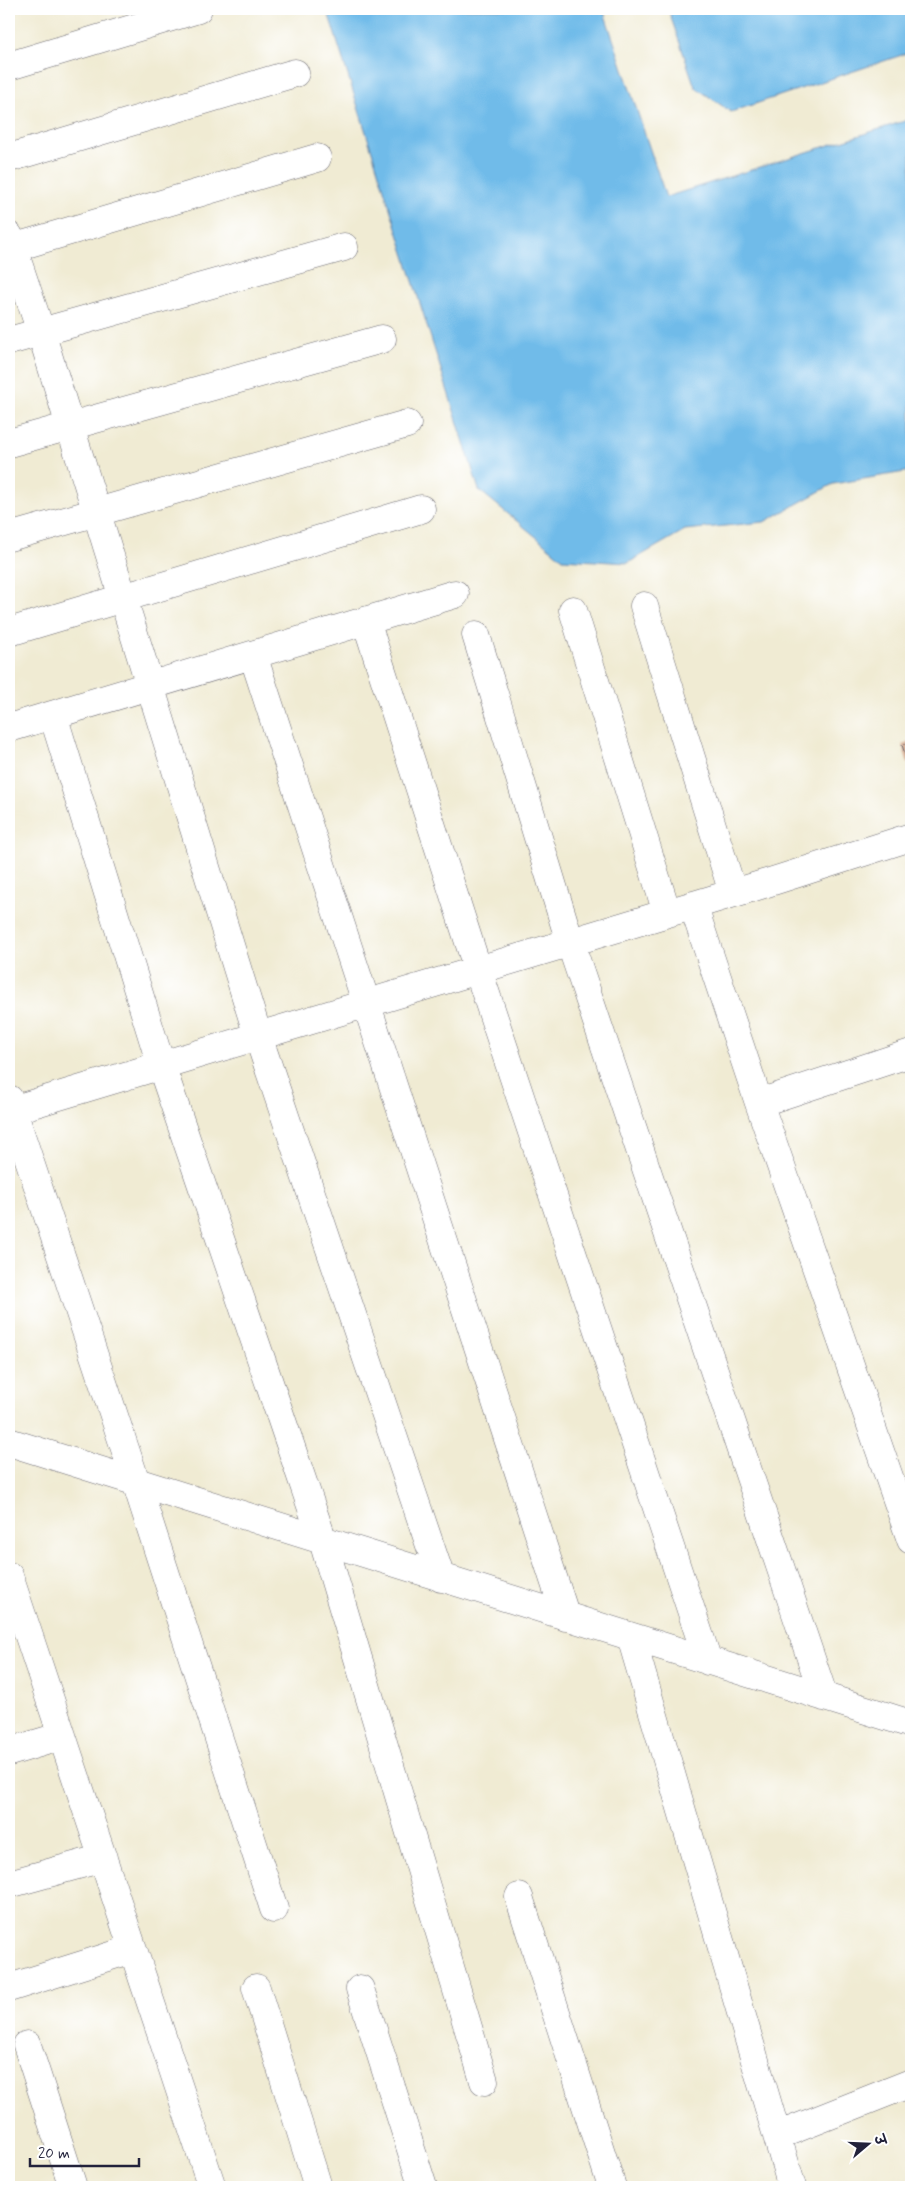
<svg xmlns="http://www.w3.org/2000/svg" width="920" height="2196" viewBox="0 0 920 2196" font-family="Mynerve,'Playpen Sans Deva',sans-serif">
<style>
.water{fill:#70bbe9;stroke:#496e92}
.building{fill:#cd9c7a}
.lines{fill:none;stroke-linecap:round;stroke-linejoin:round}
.minor-casing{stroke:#6a6870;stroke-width:29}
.minor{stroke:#fff;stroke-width:28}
</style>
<rect width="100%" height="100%" fill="#fff"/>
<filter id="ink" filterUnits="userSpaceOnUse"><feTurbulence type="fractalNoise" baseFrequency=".02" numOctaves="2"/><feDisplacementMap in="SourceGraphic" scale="10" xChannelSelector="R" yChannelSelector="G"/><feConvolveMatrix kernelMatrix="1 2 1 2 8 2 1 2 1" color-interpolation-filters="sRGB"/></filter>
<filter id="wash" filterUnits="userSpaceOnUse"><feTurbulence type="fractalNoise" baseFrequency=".0096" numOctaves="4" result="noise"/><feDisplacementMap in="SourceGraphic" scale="20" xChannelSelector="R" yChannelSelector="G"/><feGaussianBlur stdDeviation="1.12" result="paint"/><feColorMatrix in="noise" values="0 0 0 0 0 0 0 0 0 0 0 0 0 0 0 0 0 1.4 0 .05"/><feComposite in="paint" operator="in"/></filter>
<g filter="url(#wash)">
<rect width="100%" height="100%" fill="#f0ebd3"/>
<path class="water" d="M327,9H603L666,197L911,119V471L833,484L764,522L685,530L628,563L563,559L479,490Z
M668,9H911V52L731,112L695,87Z"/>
<g id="blocks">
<path class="building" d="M911,742V772L902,745Z"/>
</g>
</g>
<g filter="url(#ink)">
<use href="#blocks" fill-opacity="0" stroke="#6a6870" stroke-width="1"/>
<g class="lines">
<g class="minor-casing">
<path id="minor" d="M9,66L198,9
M9,158L295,73
M9,236L41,332L258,1036L441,1578
M9,249L317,158
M9,341L344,247
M9,443L382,339
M9,537L407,424
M644,606L733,893
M573,610L667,913
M366,621L478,970L708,1661
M9,632L421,509
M476,635L570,942L824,1697
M253,655L566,1617
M53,715L161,1065L323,1541L484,2081
M9,728L455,594
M693,905L759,1103L911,1540
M9,1099L136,1482L274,1909
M759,1103L911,1053
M9,1111L754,887L911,837
M9,1442L911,1724
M9,1576L212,2187
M631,1637L792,2187
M9,1752L62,1736
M9,1884L103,1858
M519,1897L612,2187
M9,1988L133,1949
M256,1988L318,2187
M360,1989L423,2187
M27,2045L73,2187
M777,2136L911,2083"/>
</g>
<use href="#minor" class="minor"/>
</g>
</g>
<rect width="920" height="2196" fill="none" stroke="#fff" stroke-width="30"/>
<g transform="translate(868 2144) rotate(71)" stroke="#ffffff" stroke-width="4" paint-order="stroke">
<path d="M0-4L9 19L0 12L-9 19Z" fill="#22223b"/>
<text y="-8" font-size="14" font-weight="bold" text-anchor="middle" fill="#22223b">उ</text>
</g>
<path d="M30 2158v8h109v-8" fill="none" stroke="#22223b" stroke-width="2.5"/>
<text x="38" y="2158" font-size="15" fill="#22223b" stroke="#ffffff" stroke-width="4" paint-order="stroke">20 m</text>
</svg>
